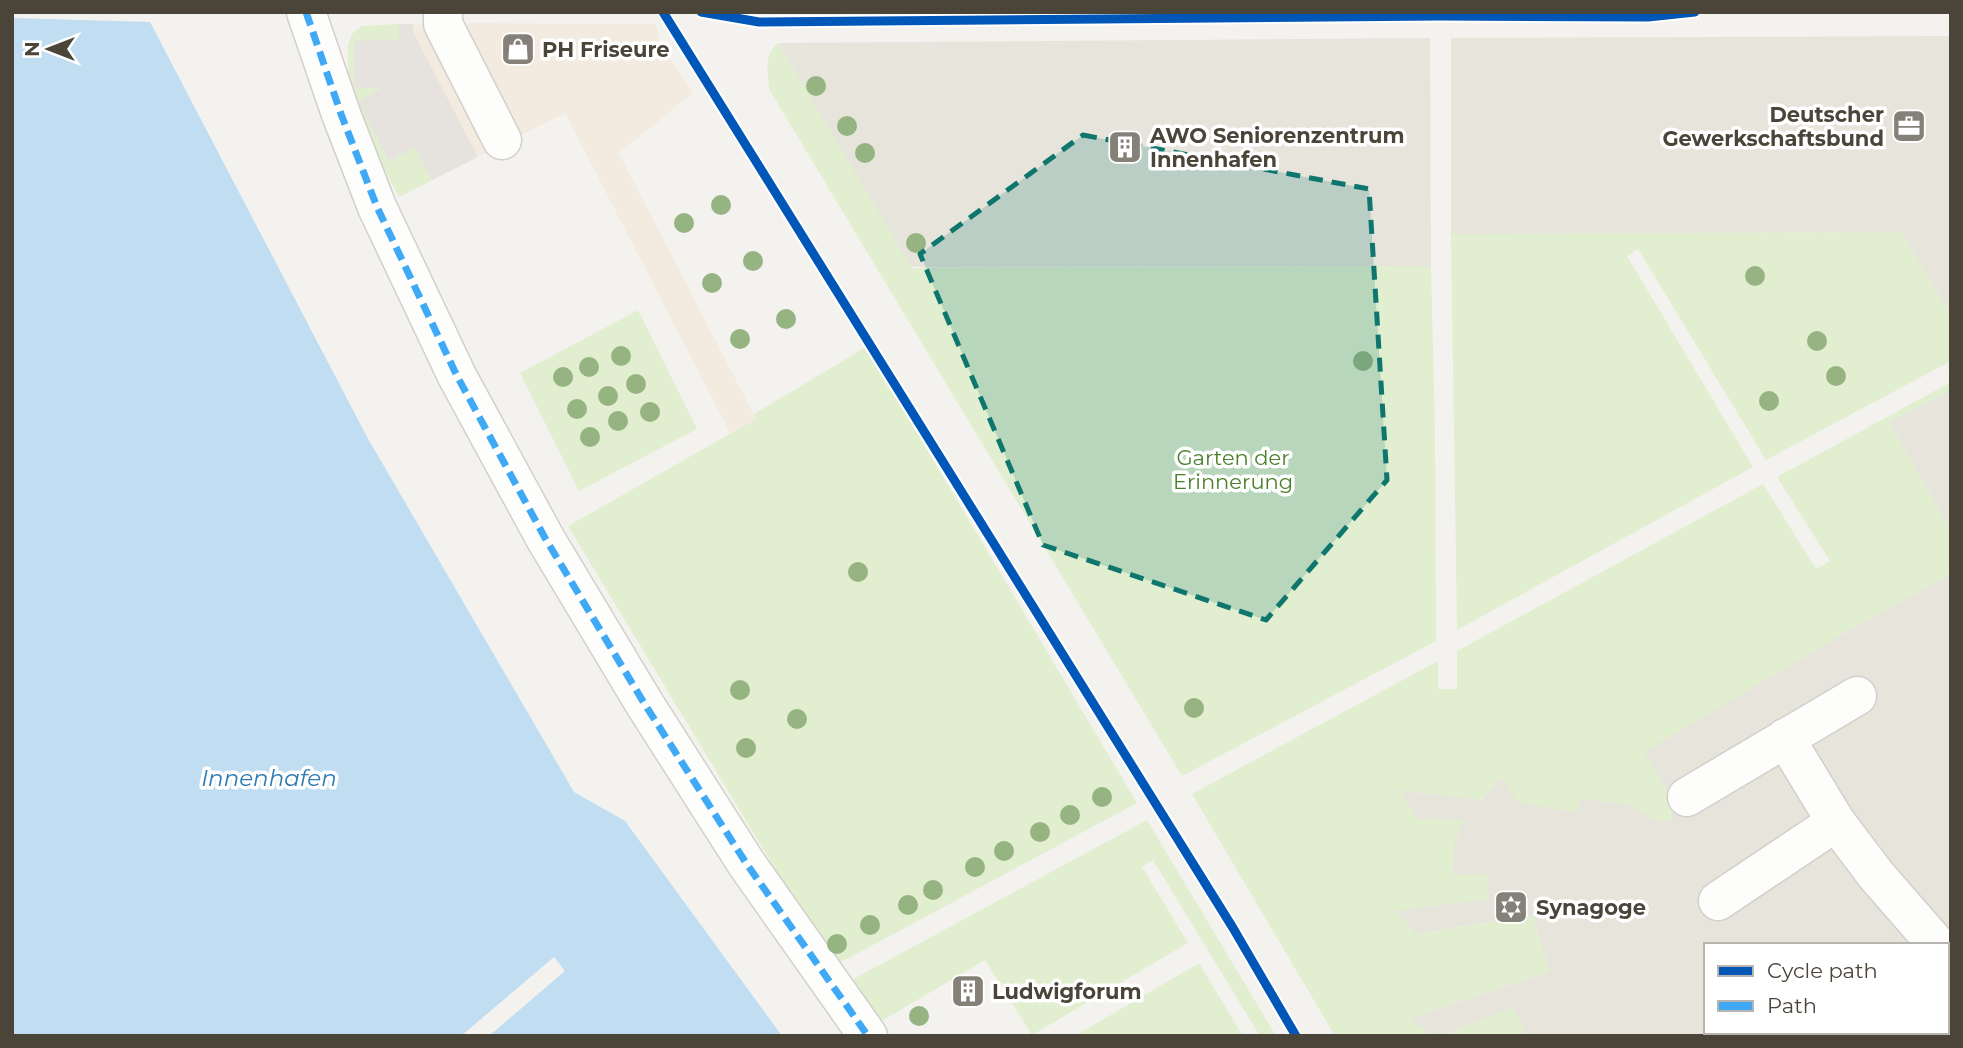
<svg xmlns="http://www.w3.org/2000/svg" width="1963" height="1048" viewBox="0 0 1963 1048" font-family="Montserrat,sans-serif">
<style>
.residential{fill:#e7e4dc}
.commercial{fill:#f3ebdf}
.green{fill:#e1eecf}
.parking{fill:#e6e3df}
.water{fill:#c0ddf1}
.pier{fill:#f4f2ee}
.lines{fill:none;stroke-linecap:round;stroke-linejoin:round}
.minor-casing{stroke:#d2d0cb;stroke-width:41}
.minor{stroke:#fdfdfc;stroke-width:38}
.quiet{stroke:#3fa9f5;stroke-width:7;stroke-dasharray:14 7;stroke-linecap:butt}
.cycleway-casing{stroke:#fff;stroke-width:13}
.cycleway{stroke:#0057b8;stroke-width:9}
.tree{fill:#96b382}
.marked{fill:#0f766e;fill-opacity:0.2;stroke:#0f766e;stroke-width:5;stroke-dasharray:14 9;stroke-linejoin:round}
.labels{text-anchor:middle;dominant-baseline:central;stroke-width:7;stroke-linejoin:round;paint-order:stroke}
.poi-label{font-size:21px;font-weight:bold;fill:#4b4439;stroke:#fff;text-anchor:start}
.park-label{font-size:21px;fill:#4a7f2a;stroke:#fff}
.water-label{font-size:23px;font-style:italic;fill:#2e7ab2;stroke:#fff}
</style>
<rect width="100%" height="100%" fill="#f4f2ee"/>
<path class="residential" d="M1951,36V316L1901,232L1451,234V38Z
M1430,38L1431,266L910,267L778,43Z
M1951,390V532L1889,422Z
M1951,574V933L1937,945H1706V1032H1849L1845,1036H1527L1513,1008L1440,1036H1434L1409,1018L1549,972L1533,915L1416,934L1394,910L1489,899L1452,875L1454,846L1417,819L1399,790L1482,800L1501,777L1578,811L1579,797L1631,805L1653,820L1673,801L1643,752L1846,632Z"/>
<path class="commercial" d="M467,23L656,24L659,42L693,93L619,153L756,419L730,433L565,113L399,197L353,109L348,46L352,34L362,26Z"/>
<path class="green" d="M399,24V40L391,41L354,88H384L388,160L415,147L432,180L399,197L353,109L348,88V46L352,34L362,26Z
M778,43L912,268L1431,266L1435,430L1436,641L1182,776L769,89C768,72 763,55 778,43Z
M1901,232L1951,316V361L1766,460L1638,249L1627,256L1753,467L1457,630L1451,234Z
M638,310L697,429L579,491L520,373Z
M866,347L1137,803L836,965L800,910L568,526L756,419L754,414Z
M1951,382V390L1889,422L1951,532V574L1846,632L1644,752L1673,801L1671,821L1653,820L1631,805L1580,798L1578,812L1518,803L1501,777L1482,800L1400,790L1417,819L1463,820L1454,846L1452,875L1486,874L1489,899L1395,911L1417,934L1533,915L1549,972L1410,1018L1434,1036H1335L1192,794L1438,661V689H1457V651L1763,484L1816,569L1830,561L1777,477Z
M1147,820L1276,1036H1260L1153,860L1142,867L1188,943L1032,1035L985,960L880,1022L848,982Z
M1199,963L1243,1036H1075Z
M1513,1008L1527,1036H1440Z"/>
<path class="parking" d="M399,24H413V32L478,157L432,180L415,148L389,161L358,101L382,88H354V41L399,40Z"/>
<path class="water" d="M12,18L150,22L367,437L574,792L625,821L782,1036H12Z"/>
<path class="pier" d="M554,957L565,971L489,1036H461Z"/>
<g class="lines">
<g class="minor-casing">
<path id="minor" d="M306,12L341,114L377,207L457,376L545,538L644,703L746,863L868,1036
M443,12V24L502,140
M1785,738L1836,822L1876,875L1937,945
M1687,797L1857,696
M1718,901L1836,822
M1947,983L1951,980
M1894,1036L1898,1032"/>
</g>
<use href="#minor" class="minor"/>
<path class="quiet" d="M306,12L341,114L377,207L457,376L545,538L644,703L746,863L868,1036"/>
<g class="cycleway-casing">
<path id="cycleway" d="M663,12L1233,928L1296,1036
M701,12L759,22L1440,16L1648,17L1695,12"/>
</g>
<use href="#cycleway" class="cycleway"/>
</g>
<g class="tree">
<circle cx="816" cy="86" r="10"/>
<circle cx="847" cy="126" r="10"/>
<circle cx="865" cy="153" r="10"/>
<circle cx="721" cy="205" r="10"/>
<circle cx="684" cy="223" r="10"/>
<circle cx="916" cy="243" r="10"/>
<circle cx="753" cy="261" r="10"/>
<circle cx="1755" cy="276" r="10"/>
<circle cx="712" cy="283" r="10"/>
<circle cx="786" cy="319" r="10"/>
<circle cx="740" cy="339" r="10"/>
<circle cx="1817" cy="341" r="10"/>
<circle cx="621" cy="356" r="10"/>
<circle cx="1363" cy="361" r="10"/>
<circle cx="589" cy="367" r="10"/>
<circle cx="1836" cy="376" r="10"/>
<circle cx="563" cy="377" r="10"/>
<circle cx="636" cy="384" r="10"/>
<circle cx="608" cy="396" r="10"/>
<circle cx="1769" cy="401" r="10"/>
<circle cx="577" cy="409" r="10"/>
<circle cx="650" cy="412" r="10"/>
<circle cx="618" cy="421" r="10"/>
<circle cx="590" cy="437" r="10"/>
<circle cx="858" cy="572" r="10"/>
<circle cx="740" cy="690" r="10"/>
<circle cx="1194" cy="708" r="10"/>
<circle cx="797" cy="719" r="10"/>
<circle cx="746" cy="748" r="10"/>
<circle cx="1102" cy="797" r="10"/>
<circle cx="1070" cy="815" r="10"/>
<circle cx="1040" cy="832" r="10"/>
<circle cx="1004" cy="851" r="10"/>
<circle cx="975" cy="867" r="10"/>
<circle cx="933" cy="890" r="10"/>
<circle cx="908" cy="905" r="10"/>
<circle cx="870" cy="925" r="10"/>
<circle cx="837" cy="944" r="10"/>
<circle cx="919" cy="1016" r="10"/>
</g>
<path class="marked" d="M1083,135L1369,189L1387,480L1266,620L1043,545L920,254Z"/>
<defs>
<g id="shop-square" transform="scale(1.75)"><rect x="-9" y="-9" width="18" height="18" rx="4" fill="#868178" stroke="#fff"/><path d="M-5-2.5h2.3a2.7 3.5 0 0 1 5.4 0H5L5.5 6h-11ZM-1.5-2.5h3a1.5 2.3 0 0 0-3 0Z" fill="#fff"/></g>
<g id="office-square" transform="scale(1.75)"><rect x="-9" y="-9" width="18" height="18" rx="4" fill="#868178" stroke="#fff"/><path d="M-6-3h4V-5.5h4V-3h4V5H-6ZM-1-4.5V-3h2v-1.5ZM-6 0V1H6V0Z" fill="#fff"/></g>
<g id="building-square" transform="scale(1.75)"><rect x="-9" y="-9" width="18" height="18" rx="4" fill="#868178" stroke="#fff"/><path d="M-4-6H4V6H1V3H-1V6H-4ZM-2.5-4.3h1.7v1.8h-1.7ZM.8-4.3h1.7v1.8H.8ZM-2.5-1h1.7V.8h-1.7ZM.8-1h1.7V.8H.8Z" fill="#fff"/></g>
<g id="synagogue-square" transform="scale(1.75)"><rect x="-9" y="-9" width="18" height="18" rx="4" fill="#868178" stroke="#fff"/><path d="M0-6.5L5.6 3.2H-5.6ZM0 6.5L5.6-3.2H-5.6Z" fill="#fff"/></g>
</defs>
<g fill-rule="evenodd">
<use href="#shop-square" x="518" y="49"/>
<use href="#office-square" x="1909" y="126"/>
<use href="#building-square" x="1125" y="147"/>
<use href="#synagogue-square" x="1511" y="907"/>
<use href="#building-square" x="968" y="991"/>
</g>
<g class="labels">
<g class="poi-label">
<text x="542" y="49">PH Friseure</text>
<text x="1884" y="114" text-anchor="end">Deutscher<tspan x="1884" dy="24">Gewerkschaftsbund</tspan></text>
<text x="1150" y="135">AWO Seniorenzentrum<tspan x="1150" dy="24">Innenhafen</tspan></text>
<text x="1536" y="907">Synagoge</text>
<text x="992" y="991">Ludwigforum</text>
</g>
<g class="park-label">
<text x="1233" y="457">Garten der<tspan x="1233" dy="24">Erinnerung</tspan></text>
</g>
<g class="water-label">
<text x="269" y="778">Innenhafen</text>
</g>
</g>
<rect width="1963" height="1048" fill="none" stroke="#4b4439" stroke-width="28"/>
<rect x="1704" y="943" width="245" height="91" fill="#ffffff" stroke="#b7b4b0" stroke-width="2"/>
<rect x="1718" y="966" width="35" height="10" fill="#0057b8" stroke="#b7b4b0" stroke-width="2"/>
<text x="1767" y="978" font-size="21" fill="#4b4439">Cycle path</text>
<rect x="1718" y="1001" width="35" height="10" fill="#3fa9f5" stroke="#b7b4b0" stroke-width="2"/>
<text x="1767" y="1013" font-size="21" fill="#4b4439">Path</text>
<g transform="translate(49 49) rotate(270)" stroke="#ffffff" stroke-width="5" paint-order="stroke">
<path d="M0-5L12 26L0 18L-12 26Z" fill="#4b4439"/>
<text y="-10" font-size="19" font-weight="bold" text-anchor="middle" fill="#4b4439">N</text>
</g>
</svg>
